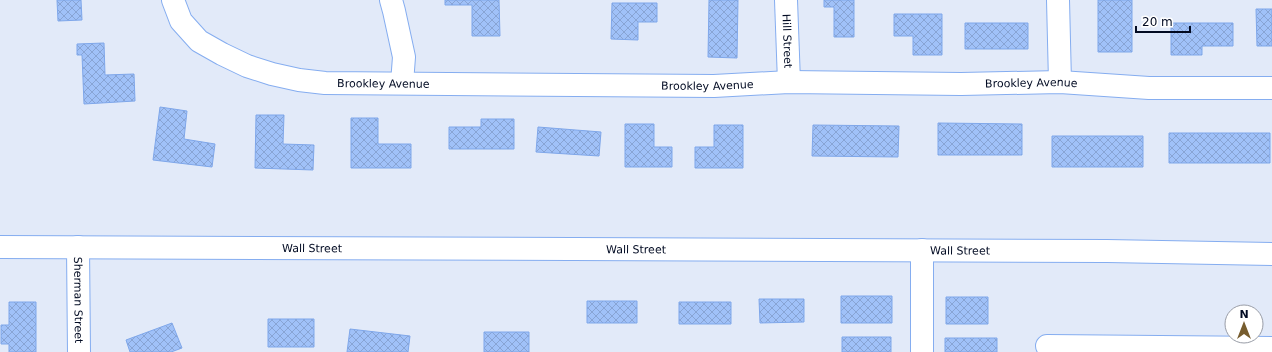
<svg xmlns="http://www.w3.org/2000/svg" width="1272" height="352" viewBox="0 0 1272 352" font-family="'DejaVu Sans',sans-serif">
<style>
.building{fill:url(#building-cross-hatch);stroke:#7fa7ea}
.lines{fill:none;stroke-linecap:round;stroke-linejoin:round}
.minor-casing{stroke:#85adf0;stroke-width:24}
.minor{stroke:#fff;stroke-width:22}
.labels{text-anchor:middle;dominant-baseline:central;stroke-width:3.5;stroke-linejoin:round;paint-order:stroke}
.street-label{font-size:11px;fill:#010a22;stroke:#fff}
</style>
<defs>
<pattern id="building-cross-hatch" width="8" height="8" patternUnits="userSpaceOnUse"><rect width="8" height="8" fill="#a0c1f8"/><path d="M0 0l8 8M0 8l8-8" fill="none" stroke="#88a4d4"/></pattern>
</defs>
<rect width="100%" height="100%" fill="#e2eaf9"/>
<path class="building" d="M57,0H81L82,20L58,21Z
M445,0H499L500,36H472V5H445Z
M709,0H738L737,58L708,57Z
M824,0H854V37H834V7H824Z
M1098,0H1132V52H1098Z
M612,3H657V22H638V40L611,39Z
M1256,9H1272V46H1257Z
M894,14H942V55H913V36H894Z
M965,23H1028V49H965Z
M1171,23H1233V46H1202V55H1171Z
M104,43L105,75L134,74L135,101L84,104L82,55H77V44Z
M160,107L187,111L184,139L215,144L212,167L153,160Z
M256,115H284L283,144L314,145L313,170L255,168Z
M351,118H378V144H411V168H351Z
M481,119H514V149H449V127H481Z
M938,123L1022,124V155H938Z
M625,124H654V147H672V167H625Z
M714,125H743V168H695V147H714Z
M813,125L899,126L898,157L812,156Z
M538,127L601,132L599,156L536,152Z
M1169,133H1270V163H1169Z
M1052,136H1143V167H1052Z
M841,296H892V323H841Z
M946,297H988V324H946Z
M759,299H804V322L760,323Z
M587,301H637V323H587Z
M9,302H36V352H9V344H1V325H9Z
M679,302H731V324H679Z
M268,319H314V347H268Z
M172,323L182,348L171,352H130L126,340Z
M350,329L410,336L408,352H347Z
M484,332H529V352H484Z
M842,337H891V352H842Z
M945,338H997V352H945Z"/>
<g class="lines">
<g class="minor-casing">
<g id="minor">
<path id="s1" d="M173,0L181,21L199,41L222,54L247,66L272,74L299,80L325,83L714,86L789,82L961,84L1060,82L1149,88H1272"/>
<path d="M391,0L394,11L404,57L402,83"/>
<path id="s2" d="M786,0L789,82"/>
<path d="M1058,0L1060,82"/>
<path id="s3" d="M0,247L1107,251L1272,254"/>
<path id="s4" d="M78,247L79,352"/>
<path d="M922,250V352"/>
<path d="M1047,346L1272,348"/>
</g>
</g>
<use href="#minor" class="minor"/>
</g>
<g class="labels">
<g class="street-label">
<text stroke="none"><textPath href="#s2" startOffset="41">Hill Street</textPath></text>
<text stroke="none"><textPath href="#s1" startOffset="242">Brookley Avenue</textPath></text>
<text stroke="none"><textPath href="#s1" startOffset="566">Brookley Avenue</textPath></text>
<text stroke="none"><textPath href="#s1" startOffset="890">Brookley Avenue</textPath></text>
<text stroke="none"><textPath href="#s3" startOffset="312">Wall Street</textPath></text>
<text stroke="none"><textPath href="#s3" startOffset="636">Wall Street</textPath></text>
<text stroke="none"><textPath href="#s3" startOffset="960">Wall Street</textPath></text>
<text stroke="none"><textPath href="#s4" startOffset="53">Sherman Street</textPath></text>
</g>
</g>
<g transform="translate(1244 324)"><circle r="19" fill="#ffffff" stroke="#999da7"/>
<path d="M0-3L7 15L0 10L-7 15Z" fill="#765c2e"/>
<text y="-6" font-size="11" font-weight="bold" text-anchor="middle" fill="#010a22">N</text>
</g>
<path d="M1136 26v6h54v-6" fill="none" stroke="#010a22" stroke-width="2"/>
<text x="1142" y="26" font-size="12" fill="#010a22" stroke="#ffffff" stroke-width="3" paint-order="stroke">20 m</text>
</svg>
